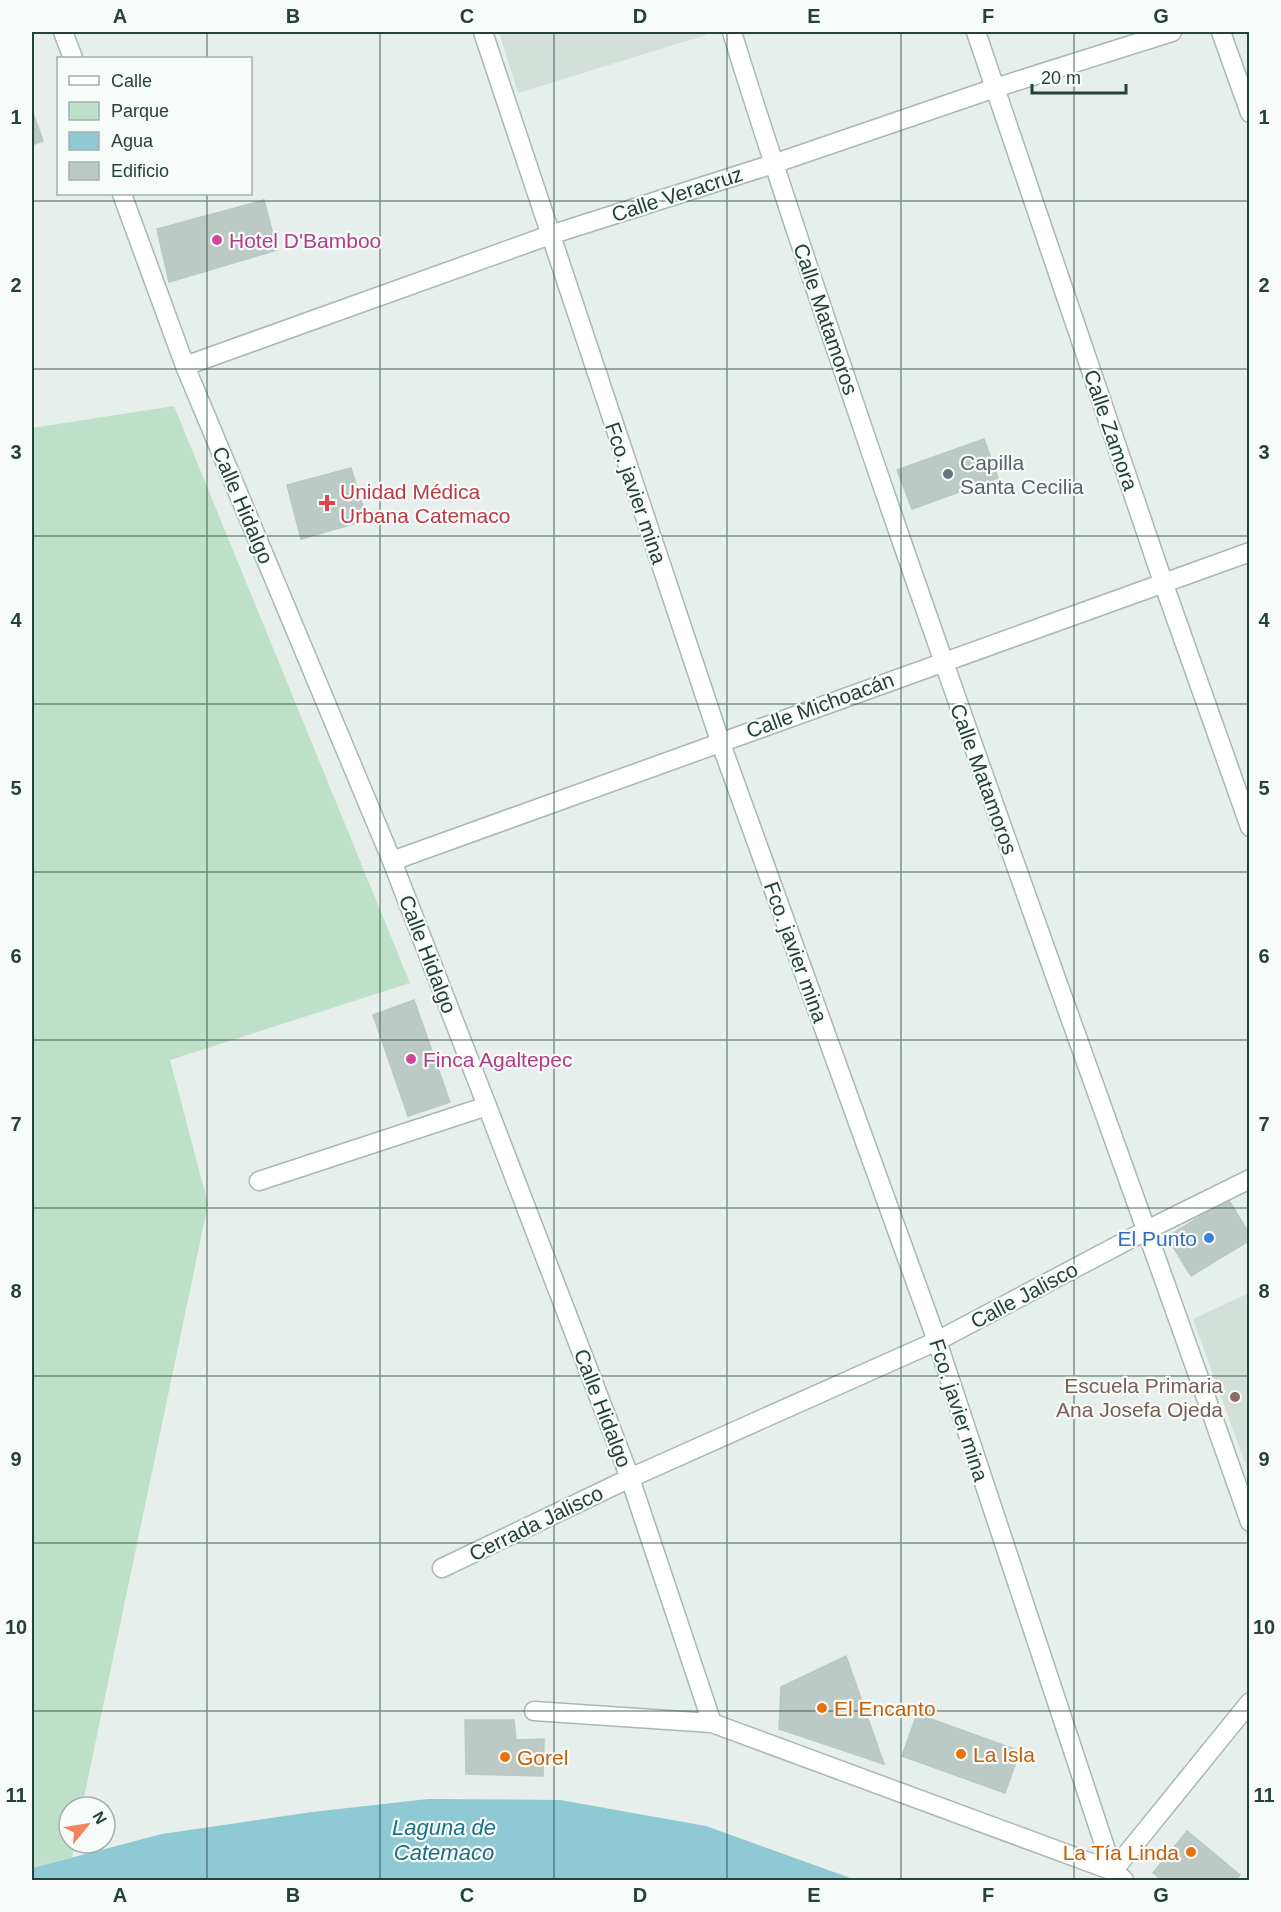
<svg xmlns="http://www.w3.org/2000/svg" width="1281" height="1912" viewBox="0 0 1281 1912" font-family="Arial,sans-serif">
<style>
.built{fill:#d4dfda}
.green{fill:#bfe0c8}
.water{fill:#8ec9d4}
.building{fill:#bbcac4;stroke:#b8c9c2;stroke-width:1.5}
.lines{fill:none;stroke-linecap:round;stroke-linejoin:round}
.minor-casing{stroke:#a8b8b2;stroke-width:21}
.minor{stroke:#fff;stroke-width:18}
.grid{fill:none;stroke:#24423a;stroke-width:1.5;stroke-opacity:0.55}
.hotel-dot{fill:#d1479c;stroke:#f7fbf9;stroke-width:2}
.worship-dot{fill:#6b7280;stroke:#f7fbf9;stroke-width:2}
.health-dot{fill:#e0444e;stroke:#f7fbf9;stroke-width:2}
.shop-dot{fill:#3f7fe0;stroke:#f7fbf9;stroke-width:2}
.education-dot{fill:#8d6e63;stroke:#f7fbf9;stroke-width:2}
.food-dot{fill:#e8710a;stroke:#f7fbf9;stroke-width:2}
.labels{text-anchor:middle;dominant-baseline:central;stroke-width:4.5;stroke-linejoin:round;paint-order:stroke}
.street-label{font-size:21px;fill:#24423a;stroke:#f7fbf9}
.hotel-label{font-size:21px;fill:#b23c85;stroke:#f7fbf9;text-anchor:start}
.worship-label{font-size:21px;fill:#5b616d;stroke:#f7fbf9;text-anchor:start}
.health-label{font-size:21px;fill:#be3a42;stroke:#f7fbf9;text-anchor:start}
.shop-label{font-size:21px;fill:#366cbe;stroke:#f7fbf9;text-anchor:end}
.education-label{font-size:21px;fill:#785e54;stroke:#f7fbf9;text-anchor:end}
.food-label{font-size:21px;fill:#c56008;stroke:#f7fbf9;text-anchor:start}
.water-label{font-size:22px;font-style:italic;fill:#1c6f80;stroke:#f7fbf9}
.neatline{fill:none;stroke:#24423a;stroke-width:2}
.grid-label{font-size:20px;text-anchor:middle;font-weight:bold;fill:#24423a}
</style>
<rect width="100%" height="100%" fill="#e6efeb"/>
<path class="built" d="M499,32H705L706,35L518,93Z
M1249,1293V1474L1193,1319Z"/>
<path class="green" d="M174,406L410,983L170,1060L208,1204L82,1807H69V1843H75L72,1857L32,1868V428Z"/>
<path class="water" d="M428,1799L560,1800L706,1826L856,1880H32V1868L162,1834L312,1812Z"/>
<path class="building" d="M32,110L43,141L32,145Z
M264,200L277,250L169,282L157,229Z
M984,439L998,478L912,509L897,470Z
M351,468L367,520L301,539L287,485Z
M414,1000L450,1102L408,1116L373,1015Z
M1228,1199L1250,1235V1240L1191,1276L1167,1237Z
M846,1656L884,1764L779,1729L781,1687Z
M917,1714L1020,1751L1005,1793L902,1756Z
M465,1720H514L516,1740L544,1739L543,1776L466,1774Z
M1187,1831L1240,1875L1235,1880H1162L1153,1873Z"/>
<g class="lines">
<g class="minor-casing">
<path id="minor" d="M63,32L73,58
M483,32L720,741L937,1341L1113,1871
M732,32C772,163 817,293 861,423C986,791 1121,1155 1250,1522
M976,32L1163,582L1250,827
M1221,32L1250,113
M122,194L185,366L392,861L487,1106L630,1478L712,1723
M185,366L550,235L773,164L995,88L1172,32
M392,861L1250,552
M259,1181L487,1106
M442,1568L630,1478L937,1341L1147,1230L1250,1179
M534,1711L712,1723L1113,1871L1124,1880
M1113,1871L1250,1702"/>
</g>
<use href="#minor" class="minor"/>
</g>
<path class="grid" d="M207,32V58M380,32V1880M554,32V1880M727,32V1880M901,32V1880M1074,32V1880M207,194V1880M32,201H1250M32,369H1250M32,536H1250M32,704H1250M32,872H1250M32,1040H1250M32,1208H1250M32,1376H1250M32,1543H1250M32,1711H1250"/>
<g class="hotel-dot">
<circle cx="217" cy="240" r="6"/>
<circle cx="411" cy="1059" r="6"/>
</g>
<circle class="worship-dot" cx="948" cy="474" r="6"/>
<path class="health-dot" d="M324 494h6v6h6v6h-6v6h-6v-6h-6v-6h6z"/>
<circle class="shop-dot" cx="1209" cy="1238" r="6"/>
<circle class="education-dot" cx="1235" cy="1397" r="6"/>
<g class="food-dot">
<circle cx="822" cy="1708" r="6"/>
<circle cx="961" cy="1754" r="6"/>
<circle cx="505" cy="1757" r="6"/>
<circle cx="1191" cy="1852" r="6"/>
</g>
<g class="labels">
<g class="street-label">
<text transform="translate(677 194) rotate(-18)">Calle Veracruz</text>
<text transform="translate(826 319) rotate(71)">Calle Matamoros</text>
<text transform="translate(1111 430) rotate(71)">Calle Zamora</text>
<text transform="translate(636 493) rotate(71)">Fco. javier mina</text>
<text transform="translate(243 505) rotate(67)">Calle Hidalgo</text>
<text transform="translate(820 705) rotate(-20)">Calle Michoacán</text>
<text transform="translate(984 779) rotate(70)">Calle Matamoros</text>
<text transform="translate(796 952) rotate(70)">Fco. javier mina</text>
<text transform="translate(428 954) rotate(69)">Calle Hidalgo</text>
<text transform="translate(1024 1295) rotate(-28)">Calle Jalisco</text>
<text transform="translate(603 1408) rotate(69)">Calle Hidalgo</text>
<text transform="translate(959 1410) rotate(72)">Fco. javier mina</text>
<text transform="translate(536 1523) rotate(-26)">Cerrada Jalisco</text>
</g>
<g class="hotel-label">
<text x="229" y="240">Hotel D'Bamboo</text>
<text x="423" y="1059">Finca Agaltepec</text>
</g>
<g class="worship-label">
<text x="960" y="462">Capilla<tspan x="960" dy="24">Santa Cecilia</tspan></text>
</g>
<g class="health-label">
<text x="340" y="491">Unidad Médica<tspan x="340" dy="24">Urbana Catemaco</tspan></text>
</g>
<g class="shop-label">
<text x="1197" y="1238">El Punto</text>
</g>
<g class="education-label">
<text x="1223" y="1385">Escuela Primaria<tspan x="1223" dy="24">Ana Josefa Ojeda</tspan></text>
</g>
<g class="food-label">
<text x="834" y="1708">El Encanto</text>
<text x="973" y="1754">La Isla</text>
<text x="517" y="1757">Gorel</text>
<text x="1179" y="1852" text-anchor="end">La Tía Linda</text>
</g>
<g class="water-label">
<text x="444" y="1827">Laguna de<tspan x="444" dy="25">Catemaco</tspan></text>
</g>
</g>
<rect width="1281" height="1912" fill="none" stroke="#f7fbf9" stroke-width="66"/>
<rect x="57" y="57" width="195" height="138" fill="#f7fbf9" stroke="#a3b1ad" stroke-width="1.5"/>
<rect x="69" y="76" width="30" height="9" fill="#ffffff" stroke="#a3b1ad" stroke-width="1.5"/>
<text x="111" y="87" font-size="18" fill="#24423a">Calle</text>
<rect x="69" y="102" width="30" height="18" fill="#bfe0c8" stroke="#a3b1ad" stroke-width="1.5"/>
<text x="111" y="117" font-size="18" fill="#24423a">Parque</text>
<rect x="69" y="132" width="30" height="18" fill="#8ec9d4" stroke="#a3b1ad" stroke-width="1.5"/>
<text x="111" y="147" font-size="18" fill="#24423a">Agua</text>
<rect x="69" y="162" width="30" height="18" fill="#bbcac4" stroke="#a3b1ad" stroke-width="1.5"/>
<text x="111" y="177" font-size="18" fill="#24423a">Edificio</text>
<g transform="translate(87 1825) rotate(60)"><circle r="28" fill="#f7fbf9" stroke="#a3b1ad" stroke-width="1.5"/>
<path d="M0-4.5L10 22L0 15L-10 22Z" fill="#f4845f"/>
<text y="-9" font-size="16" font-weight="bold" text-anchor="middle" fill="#24423a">N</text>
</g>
<path d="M1032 84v9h94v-9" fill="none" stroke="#24423a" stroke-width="3"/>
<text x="1041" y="84" font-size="18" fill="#24423a" stroke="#f7fbf9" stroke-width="4.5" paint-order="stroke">20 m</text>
<rect x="33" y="33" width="1215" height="1846" class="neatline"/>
<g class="grid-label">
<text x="120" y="23">A</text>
<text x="293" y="23">B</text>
<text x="467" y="23">C</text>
<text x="640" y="23">D</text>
<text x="814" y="23">E</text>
<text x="988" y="23">F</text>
<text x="1161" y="23">G</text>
<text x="16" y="124">1</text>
<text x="1264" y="124">1</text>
<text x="16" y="292">2</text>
<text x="1264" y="292">2</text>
<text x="16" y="459">3</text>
<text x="1264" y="459">3</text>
<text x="16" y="627">4</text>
<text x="1264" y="627">4</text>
<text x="16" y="795">5</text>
<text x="1264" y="795">5</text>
<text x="16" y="963">6</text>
<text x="1264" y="963">6</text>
<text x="16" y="1131">7</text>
<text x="1264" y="1131">7</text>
<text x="16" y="1298">8</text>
<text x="1264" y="1298">8</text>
<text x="16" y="1466">9</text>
<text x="1264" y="1466">9</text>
<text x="16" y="1634">10</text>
<text x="1264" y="1634">10</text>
<text x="16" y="1802">11</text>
<text x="1264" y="1802">11</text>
<text x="120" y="1902">A</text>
<text x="293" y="1902">B</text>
<text x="467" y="1902">C</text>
<text x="640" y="1902">D</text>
<text x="814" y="1902">E</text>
<text x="988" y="1902">F</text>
<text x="1161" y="1902">G</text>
</g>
</svg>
